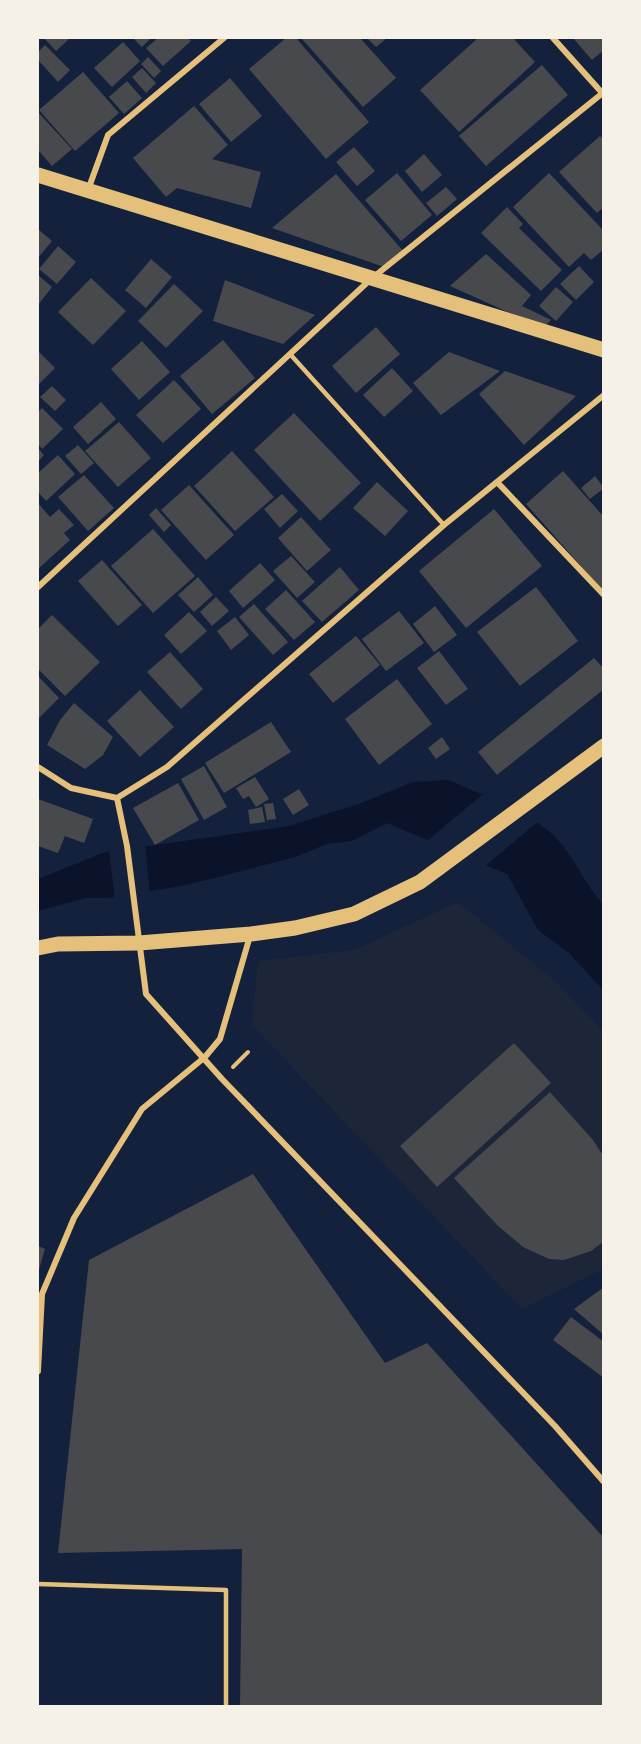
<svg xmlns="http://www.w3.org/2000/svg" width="641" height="1744" viewBox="0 0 641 1744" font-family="'PT Sans',sans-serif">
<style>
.green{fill:#1d2539}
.water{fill:#0b132b}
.pier{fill:#14213d}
.building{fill:#48494c}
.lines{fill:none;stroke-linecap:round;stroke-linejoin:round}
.path{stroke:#e5c07b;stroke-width:4}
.service{stroke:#e5c07b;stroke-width:4.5}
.minor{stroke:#e5c07b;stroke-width:6}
.primary{stroke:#e5c07b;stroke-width:15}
</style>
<rect width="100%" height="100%" fill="#14213d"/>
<path class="green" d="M458,902L554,980L603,1031V1269L522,1309L252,1025L258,961L354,950Z"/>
<path class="water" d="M449,780C487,798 538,812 564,847C579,867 585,884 603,904V990L569,953L538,930L507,874L387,823L352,841L327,844L295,857L223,876L181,886L109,898H86L38,911V879L105,852L289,826L361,803L413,782Z"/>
<path class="pier" d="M484,793L540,820L484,867L426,842Z
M145,844L150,894L115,900L109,848Z"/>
<path class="building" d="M44,38H70L56,51Z
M133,38H151L142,47Z
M158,38H188L191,41L163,66L146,48Z
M286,38H296L369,122L326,159L249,69Z
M301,38H360L396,78L363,107Z
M367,38H387L376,47Z
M478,38H513L535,62L459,132L420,90Z
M573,38H604V50L592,60Z
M123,42L140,61L112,87L94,68Z
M45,45L70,70L58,82L38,60V52Z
M148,57L161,71L154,78L141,64Z
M542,65L568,95L486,166L459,136Z
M142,68L156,83L146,93L132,77Z
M83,72L119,113L75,151L39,110Z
M230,78L262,116L231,142L199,104Z
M127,81L142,98L124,114L109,97Z
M194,106L228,145L212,159L261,172L251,208L177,188L166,197L133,158Z
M38,112L72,149L52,166L38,150Z
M600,136L604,140V207L597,213L559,172Z
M354,147L375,171L357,186L336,162Z
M424,154L442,175L422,192L405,171Z
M397,173L432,215L401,241L365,200Z
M549,173L604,231V249L591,260L584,253L569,267L513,207Z
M336,174L404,252L384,267L272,228Z
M446,187L457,199L437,216L426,203Z
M507,207L523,224L519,228L562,270L541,291L481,233Z
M38,229L52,241L38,258Z
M58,246L76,262L57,284L39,269Z
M486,254L531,295L522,306L551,320L543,328L450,286Z
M151,259L172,277L146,308L125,290Z
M579,266L594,282L576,300L560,284Z
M38,275L52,287L38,305Z
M91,278L126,311L93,345L58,312Z
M225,280L315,315L283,344L213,321Z
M174,284L203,311L166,348L138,321Z
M556,287L573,302L556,321L539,306Z
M376,327L400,354L356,393L332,366Z
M223,340L255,378L212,414L180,376Z
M142,341L170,372L139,400L111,369Z
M38,351L55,368L38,385Z
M449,352L500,371L441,415L413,383Z
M392,368L413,391L384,417L363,395Z
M505,371L576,396L524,445L479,394Z
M174,380L201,409L163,443L136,415Z
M52,386L66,400L55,411L40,397Z
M101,402L116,419L88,444L73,427Z
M42,408L63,429L42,449L38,444V412Z
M294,413L361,483L320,521L254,450Z
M119,422L151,458L118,487L85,451Z
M78,445L94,463L81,474L65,456Z
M38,448L44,455L38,462Z
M232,451L274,497L235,531L194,486Z
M58,455L75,474L46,501L38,492V473Z
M563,471L604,517V592L526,504Z
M84,475L114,508L88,531L58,497Z
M595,476L604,488L590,499L581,488Z
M377,482L408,511L385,536L353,508Z
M189,485L234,535L206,560L161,510Z
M282,494L298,511L280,528L264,509Z
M38,503L50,517L59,509L74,525L64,533L70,540L38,569Z
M156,508L171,525L164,532L149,515Z
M494,509L542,566L466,628L419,571Z
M301,517L331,550L307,571L278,538Z
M153,529L195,576L153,613L111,566Z
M291,556L315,582L297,598L273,571Z
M102,560L142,605L118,626L78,581Z
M260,563L275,580L243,608L229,591Z
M340,567L359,590L322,622L302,601Z
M198,577L213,595L194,612L178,595Z
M536,587L578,641L520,686L477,632Z
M286,590L315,622L294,640L265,609Z
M216,597L229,611L212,626L200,612Z
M254,604L288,642L273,655L239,617Z
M435,606L457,635L434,652L413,624Z
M399,611L424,643L386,671L362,639Z
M189,612L207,631L181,654L164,635Z
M52,615L100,662L65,696L38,669V629Z
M235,617L249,635L231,650L217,631Z
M356,636L380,665L333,703L309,674Z
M439,651L468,689L446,705L417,668Z
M170,652L203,689L181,709L147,672Z
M594,658L604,669V689L497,775L478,752Z
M38,676L59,698L38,719Z
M397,679L432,724L379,765L345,719Z
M140,690L174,727L140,757L107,721Z
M74,703L113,737L103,755L85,769L47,745L60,720Z
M271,722L291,752L224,793L205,763Z
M442,737L450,749L436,759L428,748Z
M204,766L227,807L204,820L181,779Z
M255,777L269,799L256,807L249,796L243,799L236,788Z
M178,783L199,820L155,845L133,808Z
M299,789L309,805L293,815L283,799Z
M38,799L93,819L84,843L65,836L58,853L38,846Z
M273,803L276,819L267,820L264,804Z
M262,807L265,822L250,824L248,810Z
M514,1043L551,1083L437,1187L400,1146Z
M550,1092L593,1140L604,1157V1241L591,1251L564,1260L549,1259L523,1247L497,1225L454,1178Z
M253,1174L385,1363L427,1343L604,1538V1706H240L242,1549L58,1553L89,1260Z
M38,1246L45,1249L38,1273Z
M604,1287V1335L574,1309Z
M571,1317L604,1342V1378L553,1340Z"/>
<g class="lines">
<path class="path" d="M233,1067L248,1052"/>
<path class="service" d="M290,354L444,525
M38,1584L226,1590V1706"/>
<path class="minor" d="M553,38L604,95
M88,190L108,135L224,38
M497,482L604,595
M38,587L371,279L604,92
M38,767L71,788L117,798
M117,798L127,846L146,994L222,1079L555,1426L604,1482
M117,798L167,767L444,525L604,395
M38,1371L42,1294L74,1218L142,1109L205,1057L220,1039L250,936"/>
<path class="primary" d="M38,175L604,350
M38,948L58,944L139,943L251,934L295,928L354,914L420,882L604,746"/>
</g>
<rect width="641" height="1744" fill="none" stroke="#f6f1e7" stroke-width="78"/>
</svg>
